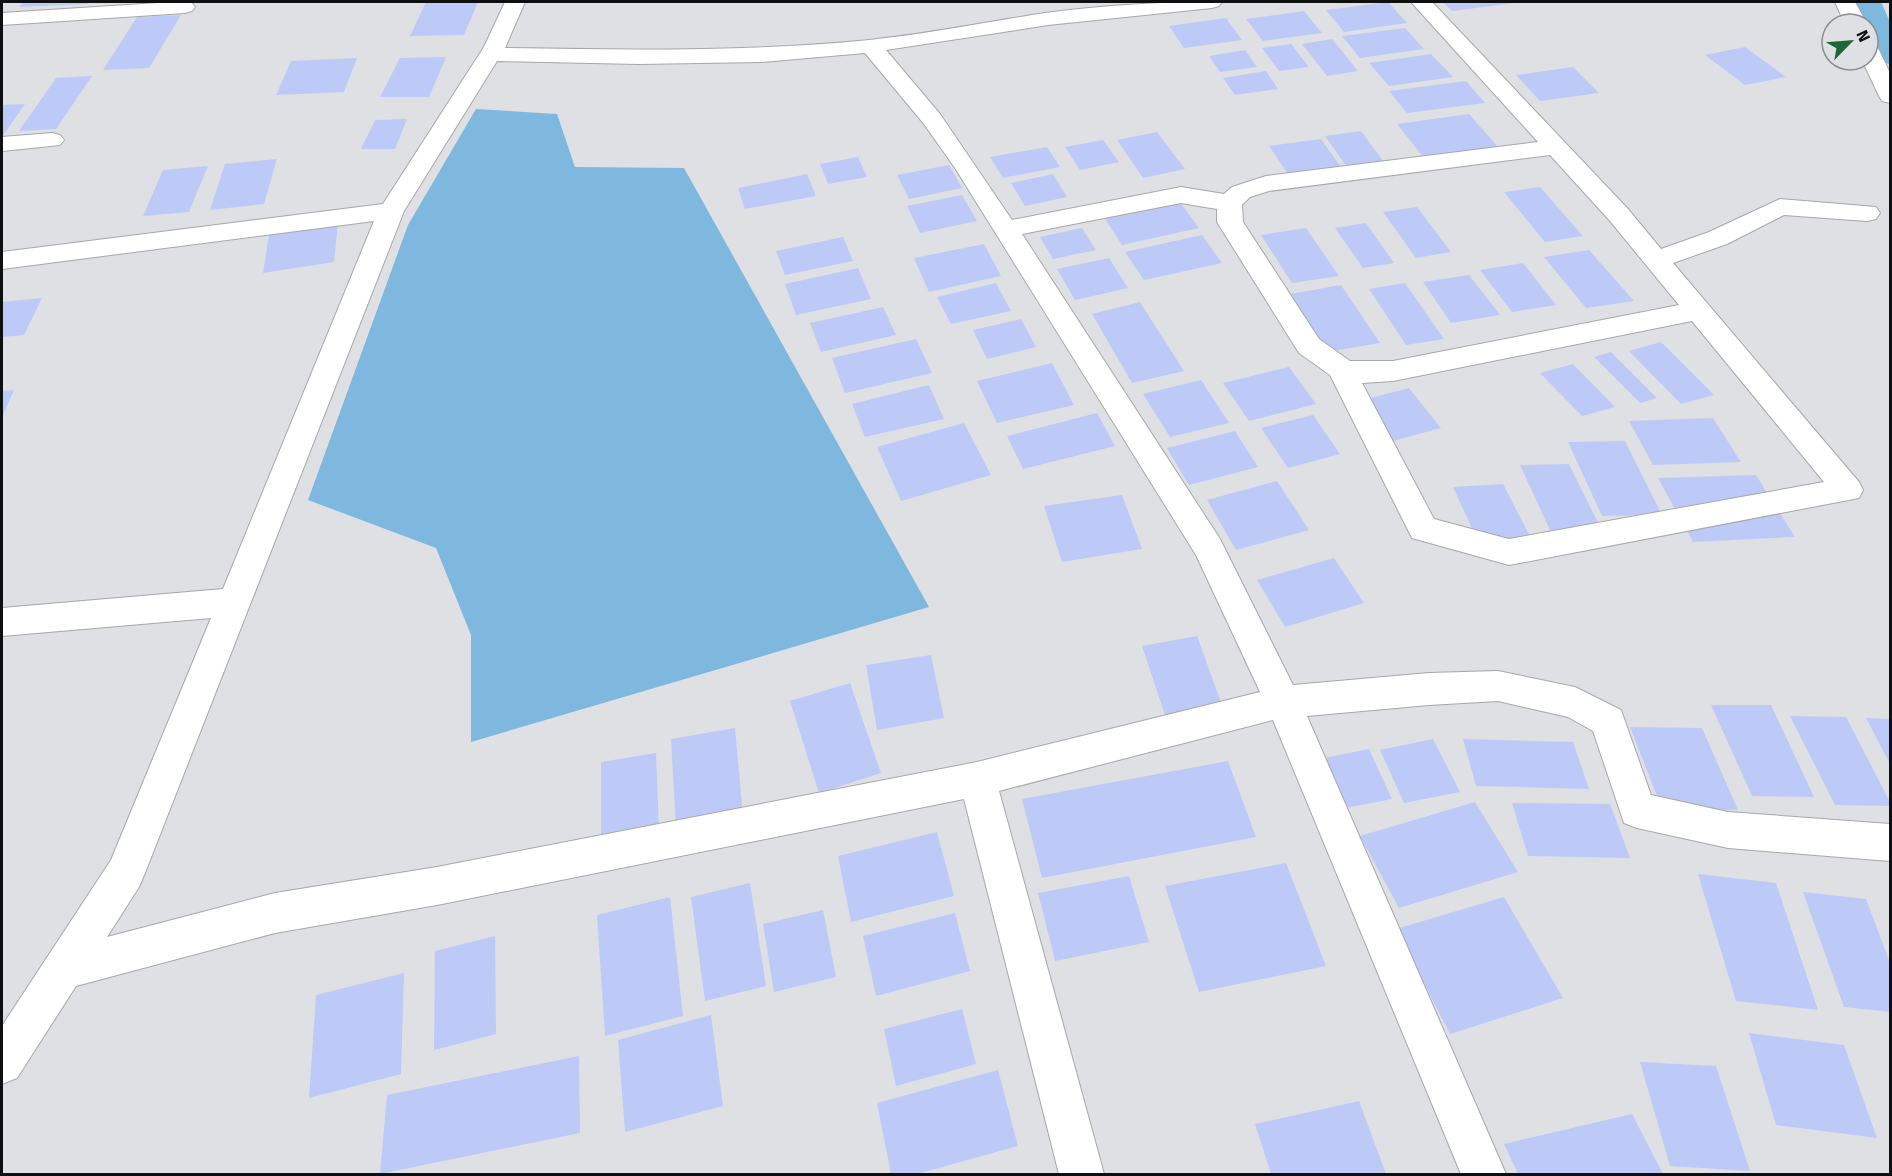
<svg xmlns="http://www.w3.org/2000/svg" width="1892" height="1176" viewBox="0 0 1892 1176" font-family="'Fira Sans',sans-serif">
<style>
.water{fill:#7eb8df}
.lines{fill:none;stroke-linecap:round;stroke-linejoin:round}
.canal{fill:#7eb8df;fill-rule:evenodd}
.building{fill:#bdcaf8}
.street-casing{stroke:#a6a7aa;stroke-width:2}
.primary-casing{stroke:#a6a7aa;stroke-width:2}
.street{fill:#fff;fill-rule:evenodd}
.primary{fill:#fff;fill-rule:evenodd}
</style>
<rect width="100%" height="100%" fill="#dfe0e3"/>
<path class="water" d="M476,109L557,114L575,167L684,168L929,607L471,742V635L436,548L308,500L408,225Z"/>
<g class="lines">
<path class="canal" d="M1851,2H1881L1890,22V64L1879,62C1870,49 1868,39 1868,24H1861Z"/>
</g>
<path class="building" d="M24,2H89L87,4L19,7Z
M426,2H478L464,35L410,36Z
M1388,2L1407,23L1344,32L1326,10Z
M1443,2H1514L1515,3L1452,11Z
M1304,11L1322,33L1263,41L1246,19Z
M181,15L149,68L103,70L137,17Z
M1226,18L1242,40L1184,48L1169,26Z
M1405,28L1424,49L1360,58L1342,36Z
M1332,39L1358,71L1327,76L1302,44Z
M1291,44L1309,67L1279,71L1262,48Z
M1745,47L1786,77L1745,85L1705,55Z
M1245,50L1257,67L1220,72L1209,56Z
M1431,54L1453,77L1389,86L1369,63Z
M446,57L429,97H380L400,58Z
M357,58L344,92L276,95L291,61Z
M1573,67L1599,93L1540,101L1516,75Z
M1266,71L1278,89L1235,95L1223,78Z
M92,76L56,129L19,131L56,78Z
M1466,81L1485,103L1407,113L1389,91Z
M25,104L2,137V105Z
M1469,114L1499,148L1424,158L1397,124Z
M407,119L395,149H361L375,120Z
M1361,131L1386,165L1349,170L1325,136Z
M1157,132L1185,169L1143,178L1117,140Z
M1321,139L1341,167L1288,174L1269,146Z
M1103,140L1119,162L1080,170L1065,147Z
M1047,147L1060,167L1003,178L990,157Z
M858,157L867,177L828,184L820,164Z
M277,159L264,204L210,210L225,164Z
M949,165L962,188L909,199L897,175Z
M208,166L189,212L143,216L163,170Z
M807,174L816,196L745,209L738,188Z
M1053,174L1067,197L1025,206L1011,183Z
M1540,187L1583,236L1545,242L1504,192Z
M962,195L977,221L920,233L907,206Z
M1177,198L1199,228L1122,245L1102,214Z
M1417,207L1451,252L1416,258L1383,212Z
M1366,223L1394,263L1363,268L1335,228Z
M338,224L334,262L263,273L269,235Z
M1082,228L1096,250L1053,259L1040,237Z
M1306,228L1339,276L1292,283L1261,235Z
M1202,235L1222,263L1144,280L1125,252Z
M843,237L853,261L785,275L776,251Z
M984,244L1001,276L929,292L914,258Z
M1589,250L1634,301L1586,308L1544,257Z
M1109,258L1128,288L1075,300L1057,269Z
M1523,263L1556,305L1512,312L1480,270Z
M858,268L871,299L796,315L785,284Z
M1469,275L1500,315L1451,323L1423,282Z
M996,283L1011,311L951,324L937,297Z
M1405,283L1444,339L1406,345L1369,289Z
M1341,285L1380,343L1327,352L1290,294Z
M42,298L24,335L2,337V302Z
M1140,302L1184,371L1132,383L1092,314Z
M883,307L896,335L821,352L810,323Z
M1021,319L1036,347L987,359L973,330Z
M916,339L932,373L845,393L832,358Z
M1661,342L1714,395L1681,404L1629,351Z
M1611,352L1657,398L1640,403L1594,357Z
M1052,363L1074,405L997,423L977,381Z
M1573,364L1615,407L1582,416L1540,373Z
M1289,367L1316,404L1249,421L1223,383Z
M1201,380L1229,423L1170,437L1143,394Z
M929,385L944,419L865,437L852,404Z
M1409,388L1441,428L1382,444L1352,403Z
M14,390L2,417V391Z
M1097,413L1115,446L1023,469L1007,436Z
M1313,415L1340,454L1288,468L1261,428Z
M1713,418L1741,462L1653,465L1629,421Z
M964,423L991,475L901,501L877,447Z
M1235,431L1258,467L1189,485L1167,448Z
M1625,441L1662,515L1602,516L1568,442Z
M1569,464L1607,541L1556,543L1520,465Z
M1756,475L1795,537L1693,542L1658,478Z
M1277,481L1309,530L1236,550L1207,500Z
M1503,484L1534,544L1481,548L1453,487Z
M1122,495L1142,549L1062,562L1044,506Z
M1334,558L1364,603L1285,627L1257,580Z
M1197,636L1223,708L1166,718L1142,646Z
M931,655L944,718L877,730L866,665Z
M850,683L881,773L819,793L790,701Z
M1711,705H1771L1814,797L1752,796Z
M1790,716L1846,717L1890,802V806L1835,805Z
M1866,718L1890,719V764Z
M1630,727L1702,728L1738,810L1662,809Z
M735,728L743,817L676,829L671,739Z
M1433,739L1460,792L1404,803L1380,750Z
M1463,739L1573,742L1589,789L1476,786Z
M1369,749L1392,799L1335,810L1314,760Z
M656,753L659,830L601,840V762Z
M1228,761L1256,837L1042,878L1022,799Z
M1475,802L1518,872L1399,908L1360,836Z
M1512,803L1610,804L1630,858L1528,856Z
M937,832L954,896L851,922L838,856Z
M1286,863L1326,966L1199,992L1165,886Z
M1698,874L1776,883L1818,1010L1736,1001Z
M1129,876L1149,942L1055,961L1038,893Z
M750,883L766,986L705,1001L691,897Z
M1803,892L1866,899L1890,963V1012L1844,1007Z
M670,897L683,1016L605,1036L597,915Z
M1504,897L1563,998L1450,1034L1396,929Z
M823,910L836,977L774,992L763,924Z
M955,913L970,971L876,996L863,936Z
M495,936L496,1034L434,1050L435,951Z
M404,973L401,1074L309,1098L316,995Z
M962,1009L976,1064L896,1086L884,1029Z
M711,1015L723,1106L625,1132L618,1040Z
M1749,1033L1844,1045L1877,1138L1776,1125Z
M579,1056L580,1133L380,1174L387,1095Z
M1640,1062L1716,1066L1750,1171L1670,1166Z
M998,1070L1018,1146L917,1174H891L877,1103Z
M1359,1101L1386,1174H1271L1255,1124Z
M1632,1114L1663,1174H1518L1504,1144Z"/>
<g class="lines">
<g class="street-casing">
<path id="street" d="M174,2L192,3L195,7L192,11L185,13L2,25V13Z
M505,2H525L505,48C627,50 748,52 869,40C928,34 986,22 1045,13C1104,5 1163,2 1222,2L1219,6L1212,8L1048,25L886,50L940,114L1012,220L1181,187L1224,194L1232,187L1266,176L1538,142L1411,2H1432L1628,209L1661,249L1709,232L1780,199L1876,207L1880,213L1876,219L1867,221L1784,215L1727,244L1673,263L1859,482L1863,490L1859,498L1509,565L1412,538L1330,375L1299,353L1217,222V209L1181,203L1022,234L1220,539L1293,685L1429,673L1498,671L1575,687L1621,710L1651,795L1728,812L1890,824V861L1728,848L1637,828L1624,823L1593,731L1568,717L1498,701L1429,705L1307,716L1506,1174H1461L1273,720L999,791L1104,1174H1059L964,799L437,905L275,933L76,986L17,1078L2,1084V1026L111,860L211,618L2,636V608L223,589L374,221L2,269V252L383,204L484,47ZM865,53L924,124L955,168L1196,555L1260,692L977,762L437,867L275,893L107,937L139,887L145,873L404,211L497,61L639,64L762,62ZM1550,155L1610,221L1679,305L1393,361H1350L1319,339L1243,222L1242,205L1250,197L1269,191ZM1692,321L1824,482L1509,539L1434,519L1362,383L1393,381Z
M52,133L60,135L64,140L60,145L2,151V137Z"/>
</g>
<g class="primary-casing">
<path id="primary" d="M1835,2H1855L1867,24H1845Z
M1868,43L1876,44L1890,73V103L1882,101L1879,96L1862,60H1868Z"/>
</g>
<use href="#street" class="street"/>
<use href="#primary" class="primary"/>
</g>
<rect width="1892" height="1176" fill="none" stroke="#0e0f10" stroke-width="6"/>
<g transform="translate(1850 42) rotate(65)"><circle r="28" fill="#dfe0e3" stroke="#8b8c8f" stroke-width="1.5"/>
<path d="M0-4.5L10 22L0 15L-10 22Z" fill="#1c6735"/>
<text y="-9" font-size="16" font-weight="bold" text-anchor="middle" fill="#0e0f10">N</text>
</g>
</svg>
